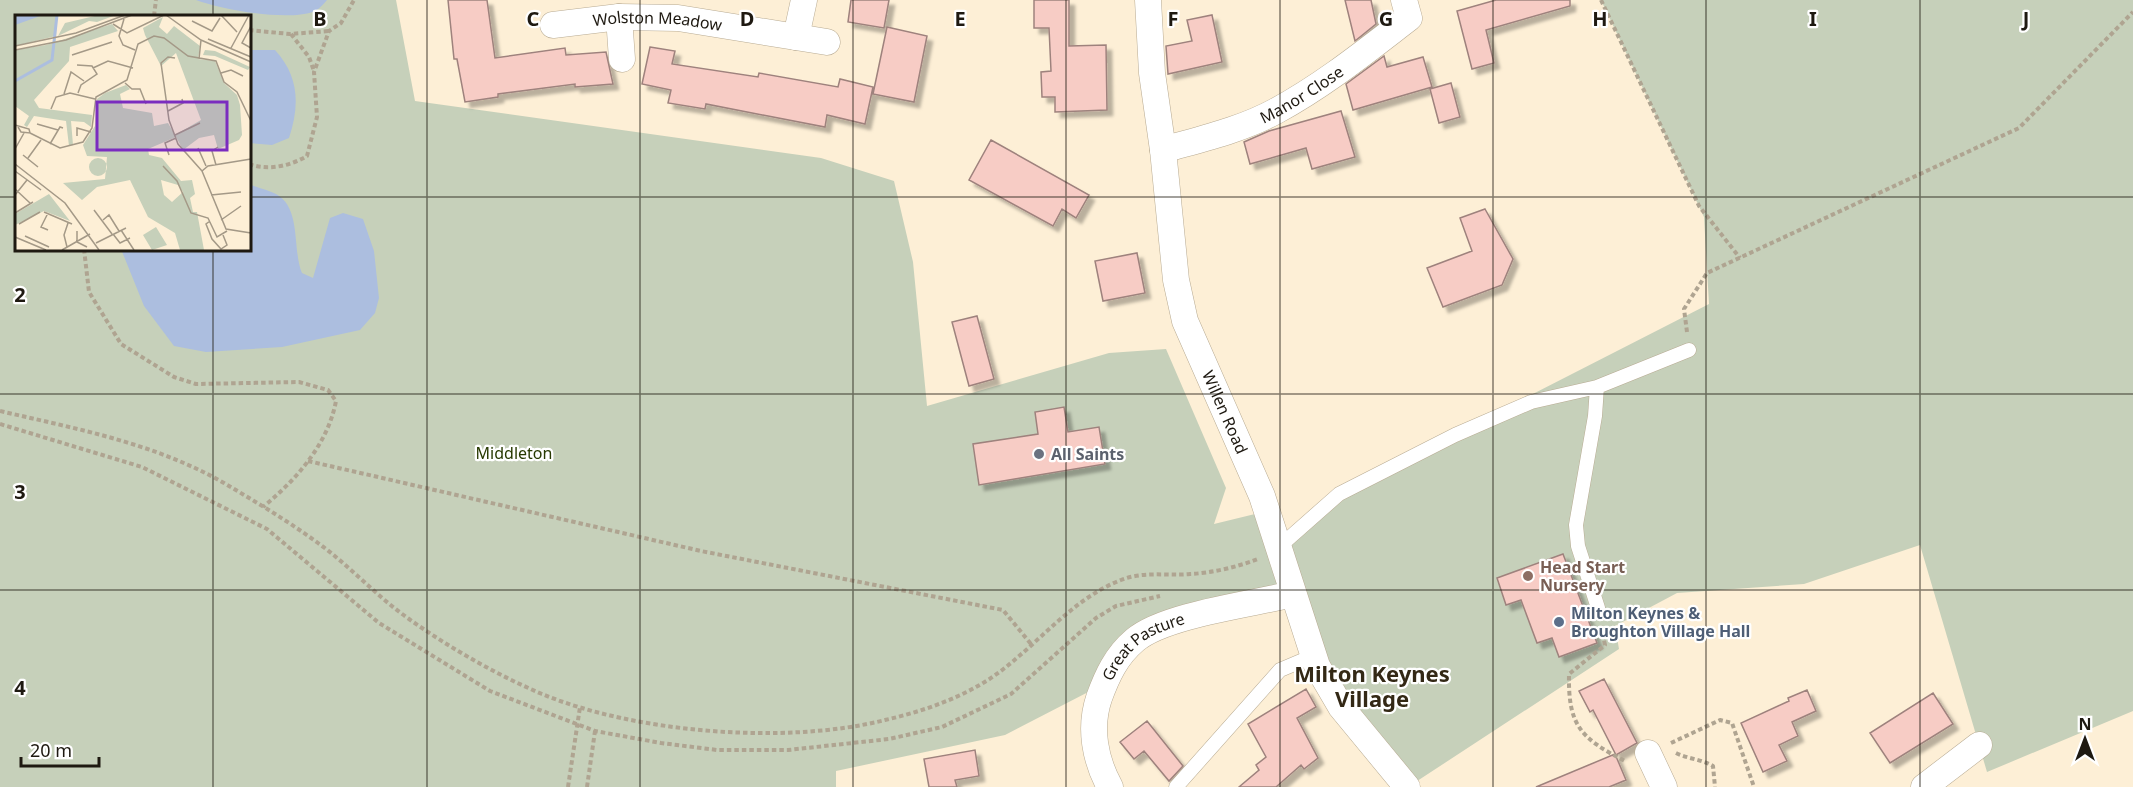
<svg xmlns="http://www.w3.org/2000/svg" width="2133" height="787" viewBox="0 0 2133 787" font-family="'Noto Sans',sans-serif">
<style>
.green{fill:#c6d0ba;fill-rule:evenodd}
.water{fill:#acbedf}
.building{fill:#f7ccc5;stroke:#9e827d;stroke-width:1.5;filter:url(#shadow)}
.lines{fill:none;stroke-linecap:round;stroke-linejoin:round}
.service-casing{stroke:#b8ab93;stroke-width:15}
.minor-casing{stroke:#b8ab93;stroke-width:27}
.path{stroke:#afa491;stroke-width:4;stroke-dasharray:4.5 3;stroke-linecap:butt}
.service{stroke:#fff;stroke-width:14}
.minor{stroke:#fff;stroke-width:26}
.grid{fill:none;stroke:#1e1911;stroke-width:1.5;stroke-opacity:0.55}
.worship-dot{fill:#6b7280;stroke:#fff;stroke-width:2}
.education-dot{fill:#8d6e63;stroke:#fff;stroke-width:2}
.service-dot{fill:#5c6f8a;stroke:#fff;stroke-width:2}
.labels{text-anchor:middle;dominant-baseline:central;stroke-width:4.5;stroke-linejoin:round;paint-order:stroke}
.street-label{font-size:16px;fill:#1e1911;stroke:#fff}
.park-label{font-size:16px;fill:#283a02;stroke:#fff}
.worship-label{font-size:16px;font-weight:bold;fill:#5b616d;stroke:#fff;text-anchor:start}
.education-label{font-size:16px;font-weight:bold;fill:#785e54;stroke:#fff;text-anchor:start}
.service-label{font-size:16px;font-weight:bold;fill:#4e5e75;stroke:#fff;text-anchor:start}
.district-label{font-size:22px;font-weight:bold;fill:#332815;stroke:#fff}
.inset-river{fill:none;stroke:#acbedf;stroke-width:3}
.inset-road{fill:none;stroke:#a49987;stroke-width:1.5}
.view{fill:#7b2cbf;fill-opacity:0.15;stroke:#7b2cbf;stroke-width:3}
.inset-edge{fill:none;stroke:#1e1911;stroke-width:3}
.grid-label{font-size:20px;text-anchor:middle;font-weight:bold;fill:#1e1911;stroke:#fff;stroke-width:4.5;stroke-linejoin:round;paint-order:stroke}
</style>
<defs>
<filter id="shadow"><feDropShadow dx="5.5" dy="5.5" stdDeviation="1.5" flood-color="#0004"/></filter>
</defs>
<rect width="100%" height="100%" fill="#fdefd6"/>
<path class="green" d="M0,0H396L415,101L821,158L894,181L913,262L927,406L1109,353L1166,349L1226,488L1214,524L1255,514L1280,589L1174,613L1096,688L1005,735L836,771V787H0ZM16,16H249V249H16Z
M1601,0H2133V711L1987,772L1920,545L1804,584L1677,593L1615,626L1619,649L1408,787L1321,675L1279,547L1345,490L1709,304L1704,217Z"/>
<path class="water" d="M196,0H327C324,4 318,10 313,12C285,21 223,10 196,0Z
M249,50H275C299,76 300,105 289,138L272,145L249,143Z
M249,184C258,188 268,190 276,194C302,208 292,250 302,273L313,278L330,218L343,213L363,219L374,251L379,298L375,313L360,330L282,347L206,352L174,346L144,306L121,249H249Z"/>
<path class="building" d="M448,0H487L495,58L565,48L566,55L606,52L613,84L575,87V84L498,94V97L465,102L457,59H454Z
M851,0H889L884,28L848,22Z
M1034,0H1069V46L1106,45L1107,110L1055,112V97H1042L1041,72L1051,71L1049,28H1034Z
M1345,0H1371L1376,24L1355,41Z
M1496,0H1570V6L1486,30L1494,63L1472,69L1457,11Z
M1212,15L1222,62L1168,74L1166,46L1192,41L1187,20Z
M887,27L927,36L914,102L873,94Z
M650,47L675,51L672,64L758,77L759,73L838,87L840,79L873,87L865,124L827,115L825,127L706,104L705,109L668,103L671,90L642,84Z
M1384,56L1387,67L1423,57L1432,87L1353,110L1346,84Z
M1451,83L1460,117L1439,123L1430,89Z
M1341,111L1355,157L1312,169L1306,148L1250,164L1244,142L1269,131Z
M991,140L1089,195L1076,218L1062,209L1053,226L969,180Z
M1485,209L1513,259L1502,285L1443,307L1427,268L1472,251L1460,218Z
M1137,253L1145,293L1103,301L1095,261Z
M977,316L994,379L969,386L952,322Z
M1064,407L1068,432L1099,427L1105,464L979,485L973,444L1038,434L1035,412Z
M1563,554L1597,643L1559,657L1552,638L1537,643L1521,600L1506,605L1497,578Z
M1604,679L1637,743L1616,755L1593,710L1590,712L1579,691Z
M1306,689L1316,707L1297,718L1318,758L1304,769L1301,765L1276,787H1239L1259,770L1256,765L1266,757L1248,724Z
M1807,690L1816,711L1792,722L1798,736L1779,745L1787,761L1763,772L1741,723L1789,701L1788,698Z
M1933,693L1953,724L1890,763L1870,733Z
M1147,721L1183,766L1169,781L1144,751L1134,759L1120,742Z
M975,750L979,776L955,780L957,787H929L924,759Z
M1615,754L1626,780L1609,787H1536Z"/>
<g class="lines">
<g class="service-casing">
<path id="service" d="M1597,387L1595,416L1576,525L1578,546L1598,608
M1279,547L1339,494L1455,435L1531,402L1597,387L1689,350
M1176,787L1280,670L1313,656"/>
</g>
<g class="minor-casing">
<g id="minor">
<path id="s1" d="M1148,0L1152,73L1163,150L1176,280L1185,321L1262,496L1317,666L1341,707L1407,787"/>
<path d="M619,17L622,59"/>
<path id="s2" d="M553,25L619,17L678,18L827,42"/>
<path d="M796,37L804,0"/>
<path id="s3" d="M1163,150C1201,139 1241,130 1276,111C1324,85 1366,51 1409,18L1404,0"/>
<path d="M1648,753L1664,787"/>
<path id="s4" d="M1110,787C1095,760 1089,728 1099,698C1107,676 1116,656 1135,640C1164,615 1252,604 1293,594"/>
<path d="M1924,787L1979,745"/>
</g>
</g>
<path class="path" d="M1601,0L1699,206L1740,258
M154,16L156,0
M249,30L290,34L329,31
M291,34L309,57L314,71
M249,164C268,171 290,166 307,156L317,117L314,72L329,31L341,23L354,0
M84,249L89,292L121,344L174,377L196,384L299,382L328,390L336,401C328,444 296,480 263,507
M1687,332L1684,309L1707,273L2019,128L2133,12
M0,411C77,429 154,443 224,483C256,502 288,521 318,543C350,566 376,596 409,619C450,648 495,674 542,694C636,733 786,745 885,720C920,712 956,700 988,680C1034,650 1069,600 1121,580C1144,571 1166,576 1190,574C1212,573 1237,567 1258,559
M0,424L142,467L267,529L379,623L490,691L595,731L661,743L717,750H788L889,739L942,727L1011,694L1096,618L1116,606L1160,596
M308,461L701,551L1003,610L1031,644
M1601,626L1605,645L1569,674C1568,725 1580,738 1625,761
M1671,743L1720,720L1732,723L1754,787
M1676,753C1688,759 1701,759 1713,766L1715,787
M568,787L580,707
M587,787L595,731"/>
<use href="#service" class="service"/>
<use href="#minor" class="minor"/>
</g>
<path class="grid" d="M213,0V16M427,0V787M640,0V787M853,0V787M1066,0V787M1280,0V787M1493,0V787M1706,0V787M1920,0V787M0,197H16M249,197H2133M213,249V787M0,394H2133M0,590H2133"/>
<circle class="worship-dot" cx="1039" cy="454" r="6"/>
<circle class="education-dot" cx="1528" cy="576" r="6"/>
<circle class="service-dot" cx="1559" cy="622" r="6"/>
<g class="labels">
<g class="street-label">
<text stroke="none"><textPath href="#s2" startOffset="105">Wolston Meadow</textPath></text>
<text stroke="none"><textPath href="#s3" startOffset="150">Manor Close</textPath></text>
<text stroke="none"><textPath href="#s1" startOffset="423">Willen Road</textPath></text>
<text stroke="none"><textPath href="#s4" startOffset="164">Great Pasture</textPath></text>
</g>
<g class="park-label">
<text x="514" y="453">Middleton</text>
</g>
<g class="worship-label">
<text x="1051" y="454">All Saints</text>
</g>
<g class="education-label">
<text x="1540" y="567">Head Start<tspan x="1540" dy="18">Nursery</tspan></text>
</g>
<g class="service-label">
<text x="1571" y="613">Milton Keynes &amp;<tspan x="1571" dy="18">Broughton Village Hall</tspan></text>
</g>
<g class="district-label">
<text x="1372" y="673">Milton Keynes<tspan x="1372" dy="25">Village</tspan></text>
</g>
</g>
<g transform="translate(15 15)">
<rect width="236" height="236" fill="#fdefd6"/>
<path d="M0,0H42L41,21L0,31ZM84,0H101L82,7L74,6L43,21L50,8ZM148,2L144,12L152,19L159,11L185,31L183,44L200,46L209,68L222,80L225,90L227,120L224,125L203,134L199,120L184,123L168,135L161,122L133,134L134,140L147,143L166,166L177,165L180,179L175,183L178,197H182L189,235H165L160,218L133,202L115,165L82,172L67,185L48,168L90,164L92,142L72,141L68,130L80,111L82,84L90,78L111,70L115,74L105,79L108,93L137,98L139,111L153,108L160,120L186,105L161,38L146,51L130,20L128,13ZM146,165L163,170L168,177L157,187L149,180ZM97,9L103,16L55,32L54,46L19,85L24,93L77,100L76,112L69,107L56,106L58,130L54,131L51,106L19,101L12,112L9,110L14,101L0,91V35L31,30ZM190,35L200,36L235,52L233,55L200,41L188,40ZM74 152a9 9 0 1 1 18 0a9 9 0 1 1-18 0ZM34,179L55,206L29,196L0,210V199ZM141,212L152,230L137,235L128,220Z" fill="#c6d0ba" fill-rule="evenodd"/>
<path d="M0,0H28L0,10Z" fill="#acbedf"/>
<path class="inset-river" d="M0,66L37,45L42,0"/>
<path class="inset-road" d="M151,0L186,25L236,47M206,0L222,17M109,4L104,21L108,30L120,35M177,6L197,16L205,3M98,9L112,18L149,0M236,11L227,28L236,33M193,24L236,42M0,31L61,18L110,0M216,33L234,0M0,35L51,25L117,0M57,40L97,27M160,43L153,42L146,48L154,105L163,129L187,156M184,44L186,25M62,50L77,51L82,59L66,70L63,78M78,53L93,46L118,53M206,58L216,55L228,61M110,68L117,74H125L131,89M49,79L56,57L69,66M36,94L41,82L55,78L80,84M153,96L168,88L167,84M22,109L43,115M0,110L14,114L15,118L6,117L3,112M15,118L45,133L68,127L77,113L81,82L112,65L123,29L139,21L149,23L173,41L201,46L209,67L222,77L236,106M160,120L185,108M62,121V113L76,117M35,129L45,112L48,113M183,133L191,151M0,134L9,118M8,140L23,152M154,140L150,128L161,123M13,143L26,125M0,149L50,188L84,235M201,150L197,136L203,132M148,151L162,166L176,198L193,203L202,222L212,216M0,156L26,175M187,156L211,214L236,218M187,156L193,151L236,144M0,174L15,188M0,180L12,165M196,180L226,177M79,195L97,219M29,197L57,209M0,198L18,187M88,205L94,200L104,216M206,205L226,191M195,206L191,209L197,224L206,234L212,230L208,220M4,209L25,197M33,215L26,212L33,198M106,215L119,235M62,216V227L72,232M98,219L105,228L115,223M10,221L34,232M0,222L31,235M81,228L111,213M52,232L49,220L53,208M47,235L75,219"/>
<path class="view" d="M82,87H212V135H82Z"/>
<rect width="236" height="236" class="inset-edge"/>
</g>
<g class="grid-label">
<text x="320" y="26">B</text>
<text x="533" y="26">C</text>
<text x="747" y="26">D</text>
<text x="960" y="26">E</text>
<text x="1173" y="26">F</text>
<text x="1386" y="26">G</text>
<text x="1600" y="26">H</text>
<text x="1813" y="26">I</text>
<text x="2026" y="26">J</text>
<text x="20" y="302">2</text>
<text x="20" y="499">3</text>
<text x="20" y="695">4</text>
</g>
<g transform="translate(2085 739)" stroke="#ffffff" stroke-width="4.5" paint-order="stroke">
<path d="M0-4.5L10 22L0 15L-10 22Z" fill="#1e1911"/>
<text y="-9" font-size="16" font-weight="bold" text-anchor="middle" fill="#1e1911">N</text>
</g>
<path d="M21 757v9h78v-9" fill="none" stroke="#1e1911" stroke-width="3"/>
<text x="30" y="757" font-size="18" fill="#1e1911" stroke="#ffffff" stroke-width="4.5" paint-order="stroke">20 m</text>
</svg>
